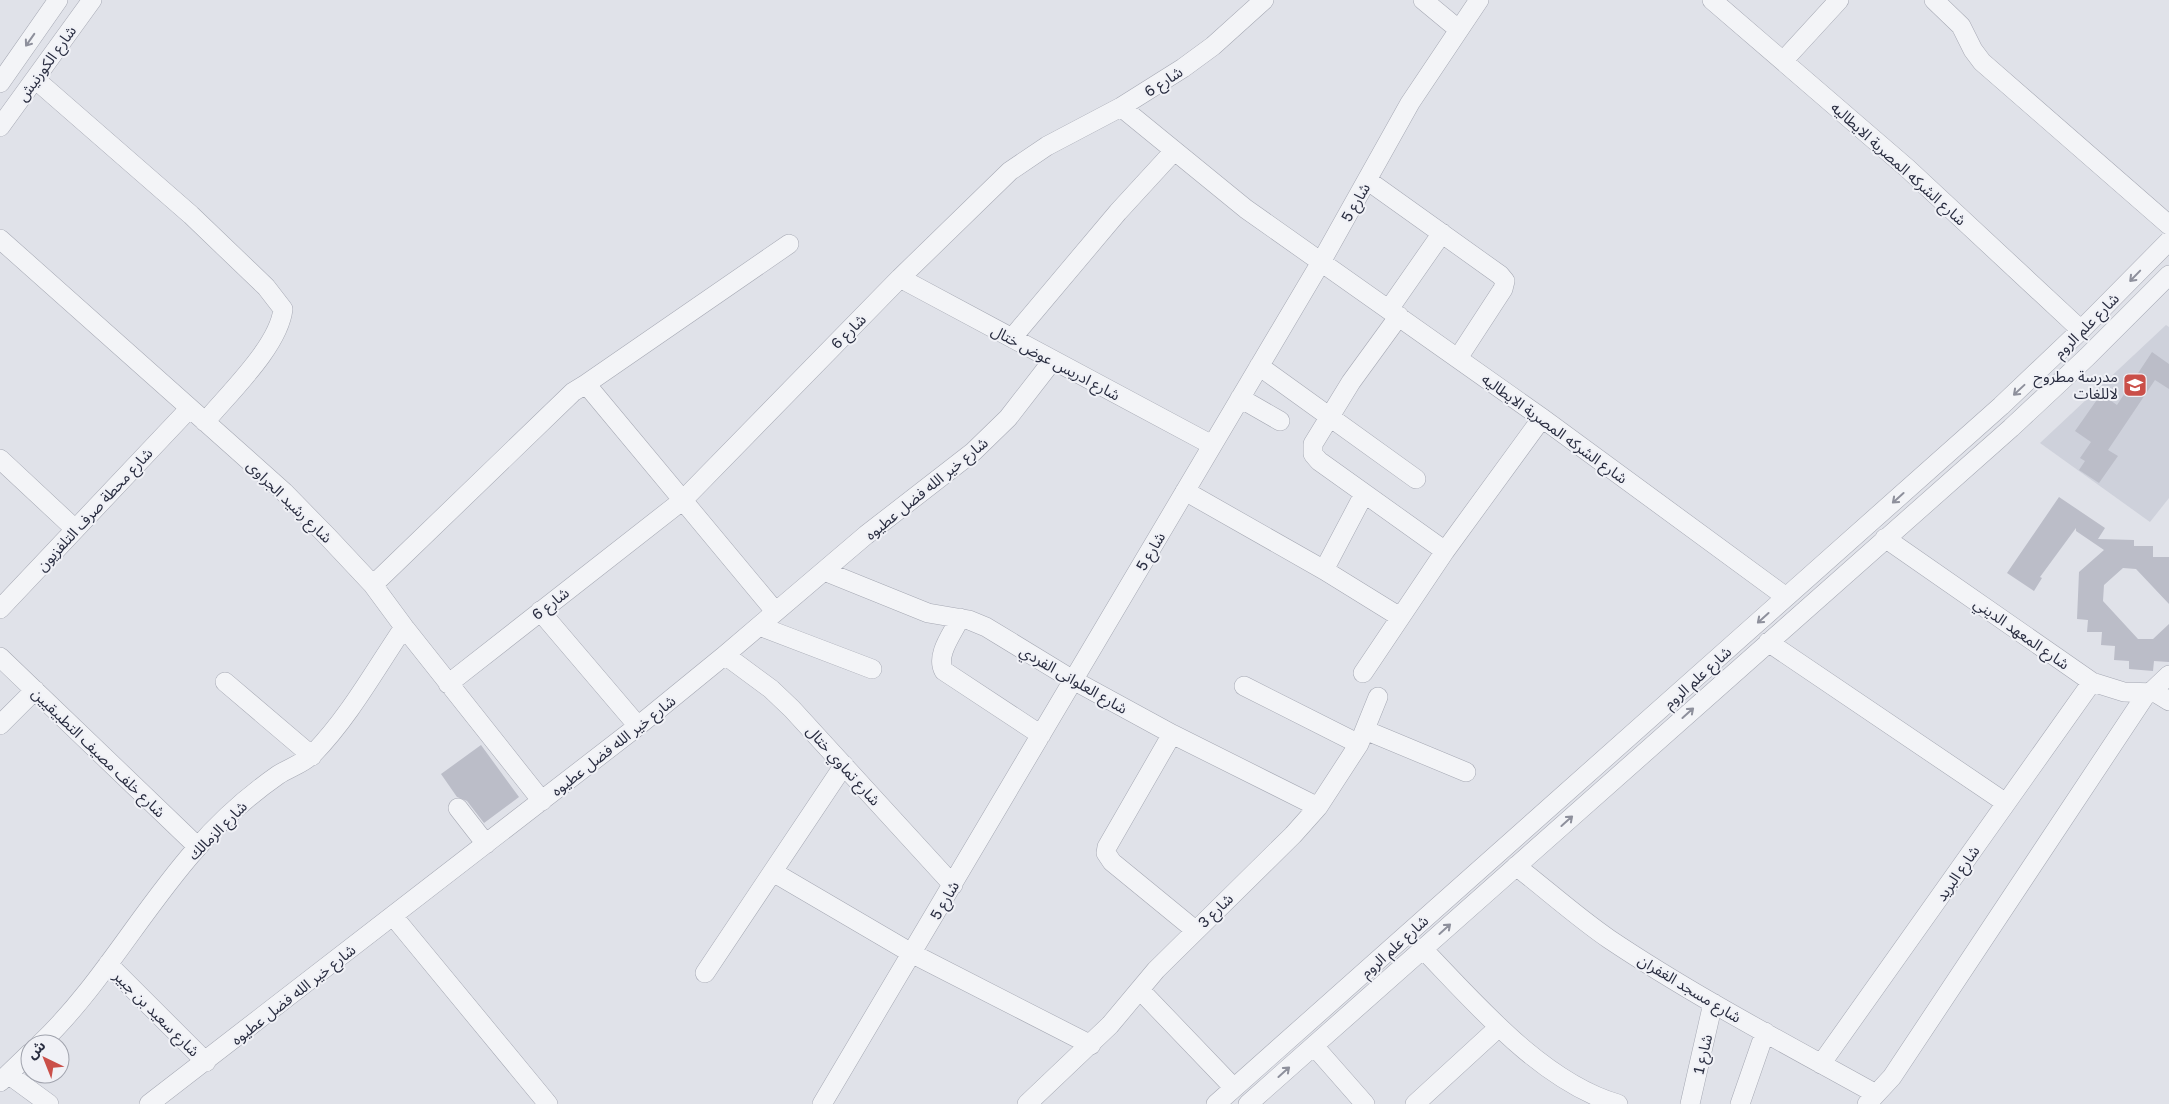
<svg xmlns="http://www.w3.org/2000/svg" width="2169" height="1104" viewBox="0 0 2169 1104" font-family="'Golos Text','Noto Sans Arabic',sans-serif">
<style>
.built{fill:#ced1db}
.building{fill:#bbbdc8}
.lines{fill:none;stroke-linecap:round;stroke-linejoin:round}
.minor-casing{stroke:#a5a8b3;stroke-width:20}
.minor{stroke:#f3f4f7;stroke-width:19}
.oneway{stroke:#8e909c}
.labels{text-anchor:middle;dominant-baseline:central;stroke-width:4;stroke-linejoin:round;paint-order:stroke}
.street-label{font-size:15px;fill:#292d40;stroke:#f0f1f6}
.poi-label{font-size:15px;fill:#292d40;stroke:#f0f1f6;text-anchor:end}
</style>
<rect width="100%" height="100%" fill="#e0e2e9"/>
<path class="built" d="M2166,325L2169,327V498L2150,522L2040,443Z"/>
<path class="building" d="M2152,352L2169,364V389L2155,380L2108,450L2118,456L2099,483L2079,470L2085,461L2080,458L2091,442L2075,431L2101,394L2117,405Z
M2059,497L2105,528L2098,539L2134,540V546H2153V557H2169V604L2136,569L2123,568L2104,585L2103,601L2138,639H2153L2169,624V662L2154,661L2153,671L2129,669V661L2114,660L2115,646L2101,645L2102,632H2087L2088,620L2077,619L2079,572L2104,550L2076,531V528L2040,577L2042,578L2034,591L2007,573Z
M481,745L519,797L484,823L467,801L457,797L441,774Z"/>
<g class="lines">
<g class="minor-casing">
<path id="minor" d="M1423,0L1458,29
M1712,0L1907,168L2081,330
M1934,0L1961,26L1973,50L1982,62L2169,225
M1783,61L1839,0
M35,79L191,215L266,287L283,309C279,346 229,393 205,422
M0,83L58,0
M1121,107L1246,209L1542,418L1786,597
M0,127L92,0
M1367,180L1500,275L1505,281L1503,289L1458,358
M0,239L237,450L284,492L328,537L373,585L404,627L542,801
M900,278L1212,445
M1389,309L1442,233
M1399,316L1351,382L1313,444V454L1319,461L1445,551
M1012,338L1118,212L1174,151
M1259,366L1416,479
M586,384L789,244
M1240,398L1280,421
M0,459L75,529
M1185,491L1324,570L1400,617
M1885,538L2092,682L2124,692L2156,693L2169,701
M1324,570L1364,494
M824,571L928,613L969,620L986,627L1073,680L1172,734L1318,807
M373,585L573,392L586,384L775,611
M0,609L189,409
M540,611L638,726
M960,618C953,633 935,655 944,671L1041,735
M759,626L872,669
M1768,642L2006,803
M725,655L771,689L792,709L953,885
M0,657L198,847
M1363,673L1445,551L1542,418
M225,682L312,756
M448,684L683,500L900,278L1010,171L1047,146L1121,107L1183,68L1213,46L1264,0
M1244,686L1359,744
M2150,693L2169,675
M0,725L35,690
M1365,730L1466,772
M1172,734L1107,847L1106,853L1112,862L1195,930
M458,808L486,844
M1516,866C1547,890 1577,917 1609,939C1694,996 1786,1044 1876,1094
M773,872L913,954L1091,1045
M393,916L548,1104
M1423,949C1476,1004 1542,1082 1618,1104
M108,964L206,1062
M705,973L844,765
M1141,991L1234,1088
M40,1044C100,987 141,911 196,849C220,821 248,796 278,775C289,768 304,763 313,754C349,717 375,670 404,627
M1314,1046L1365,1104
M1821,1064L2092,682
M8,1074L49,1104
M0,1082L30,1053
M149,1104L638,726L725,655L866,535L973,452L1008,418L1053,360
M822,1104L1321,262L1410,103L1479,0
M1027,1104L1110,1025L1156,970L1293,835L1318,807L1359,744L1378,697
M1216,1104L2001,406L2081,330L2169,241
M1248,1104L2011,428L2087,357L2169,275
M1415,1104L1499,1027
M1690,1104L1713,1003
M1740,1104L1765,1032
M1867,1104L1892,1077L2147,693"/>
</g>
<use href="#minor" class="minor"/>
</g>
<defs><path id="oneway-shaft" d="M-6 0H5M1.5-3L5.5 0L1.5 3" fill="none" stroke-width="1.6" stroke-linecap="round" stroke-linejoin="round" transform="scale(1.25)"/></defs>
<g class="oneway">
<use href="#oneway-shaft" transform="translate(30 40) rotate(125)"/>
<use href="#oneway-shaft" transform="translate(2135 276) rotate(134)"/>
<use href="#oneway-shaft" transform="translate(2019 390) rotate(137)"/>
<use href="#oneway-shaft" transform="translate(1898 498) rotate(138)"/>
<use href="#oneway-shaft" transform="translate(1763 618) rotate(138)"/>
<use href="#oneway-shaft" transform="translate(1688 713) rotate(-42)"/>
<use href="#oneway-shaft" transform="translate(1567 821) rotate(-42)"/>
<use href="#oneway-shaft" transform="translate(1445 929) rotate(-42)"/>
<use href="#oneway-shaft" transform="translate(1284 1072) rotate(-42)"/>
</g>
<defs>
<g id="school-square" transform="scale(1.25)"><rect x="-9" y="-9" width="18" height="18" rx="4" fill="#ca4f49" stroke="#f0f1f6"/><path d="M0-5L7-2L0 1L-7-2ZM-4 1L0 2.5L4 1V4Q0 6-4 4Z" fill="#fff"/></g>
</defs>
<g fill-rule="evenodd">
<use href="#school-square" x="2135" y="385"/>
</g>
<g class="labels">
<g class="street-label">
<text transform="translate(46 63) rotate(-54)">شارع الكورنيش</text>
<text transform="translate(1163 81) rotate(-33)">شارع 6</text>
<text transform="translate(1899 163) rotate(42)">شارع الشركه المصرية الايطاليه</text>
<text transform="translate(1355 202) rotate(-60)">شارع 5</text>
<text transform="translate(2086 325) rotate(-45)">شارع علم الروم</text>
<text transform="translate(848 331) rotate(-45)">شارع 6</text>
<text transform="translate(1056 362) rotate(28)">شارع ادريس عوض ختال</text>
<text transform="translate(1555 428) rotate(36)">شارع الشركه المصرية الايطاليه</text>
<text transform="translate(926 488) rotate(-39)">شارع خير الله فضل عطيوه</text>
<text transform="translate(290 501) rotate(44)">شارع رشيد الجراوى</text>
<text transform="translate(94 509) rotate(-47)">شارع محطة صرف التلفزيون</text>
<text transform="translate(1150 551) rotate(-59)">شارع 5</text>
<text transform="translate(550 603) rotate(-38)">شارع 6</text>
<text transform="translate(2022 633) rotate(35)">شارع المعهد الديني</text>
<text transform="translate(1697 677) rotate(-42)">شارع علم الروم</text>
<text transform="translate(1074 679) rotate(30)">شارع العلوانى الفردي</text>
<text transform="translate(613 745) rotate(-38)">شارع خير الله فضل عطيوه</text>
<text transform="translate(99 752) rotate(44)">شارع خلف مصيف التطبيقيين</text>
<text transform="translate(844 765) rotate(48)">شارع تماوي ختال</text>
<text transform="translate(217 830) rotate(-45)">شارع الزمالك</text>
<text transform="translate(1957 873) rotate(-55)">شارع البريد</text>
<text transform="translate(944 900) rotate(-60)">شارع 5</text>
<text transform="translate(1215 910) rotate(-44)">شارع 3</text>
<text transform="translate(1394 946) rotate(-42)">شارع علم الروم</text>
<text transform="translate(1690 988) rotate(31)">شارع مسجد الغفران</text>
<text transform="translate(293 994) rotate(-38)">شارع خير الله فضل عطيوه</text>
<text transform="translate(157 1013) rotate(45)">شارع سعيد بن جبير</text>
<text transform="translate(1702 1054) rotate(-77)">شارع 1</text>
</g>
<g class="poi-label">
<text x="2118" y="376">مدرسة مطروح<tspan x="2118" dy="17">لاللغات</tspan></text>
</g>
</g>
<g transform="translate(45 1059) rotate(317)"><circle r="24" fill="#f0f1f6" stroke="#a0a3ad"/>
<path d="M0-4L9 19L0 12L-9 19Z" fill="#ca4f49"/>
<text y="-8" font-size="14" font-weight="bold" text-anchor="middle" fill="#292d40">ش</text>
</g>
</svg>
